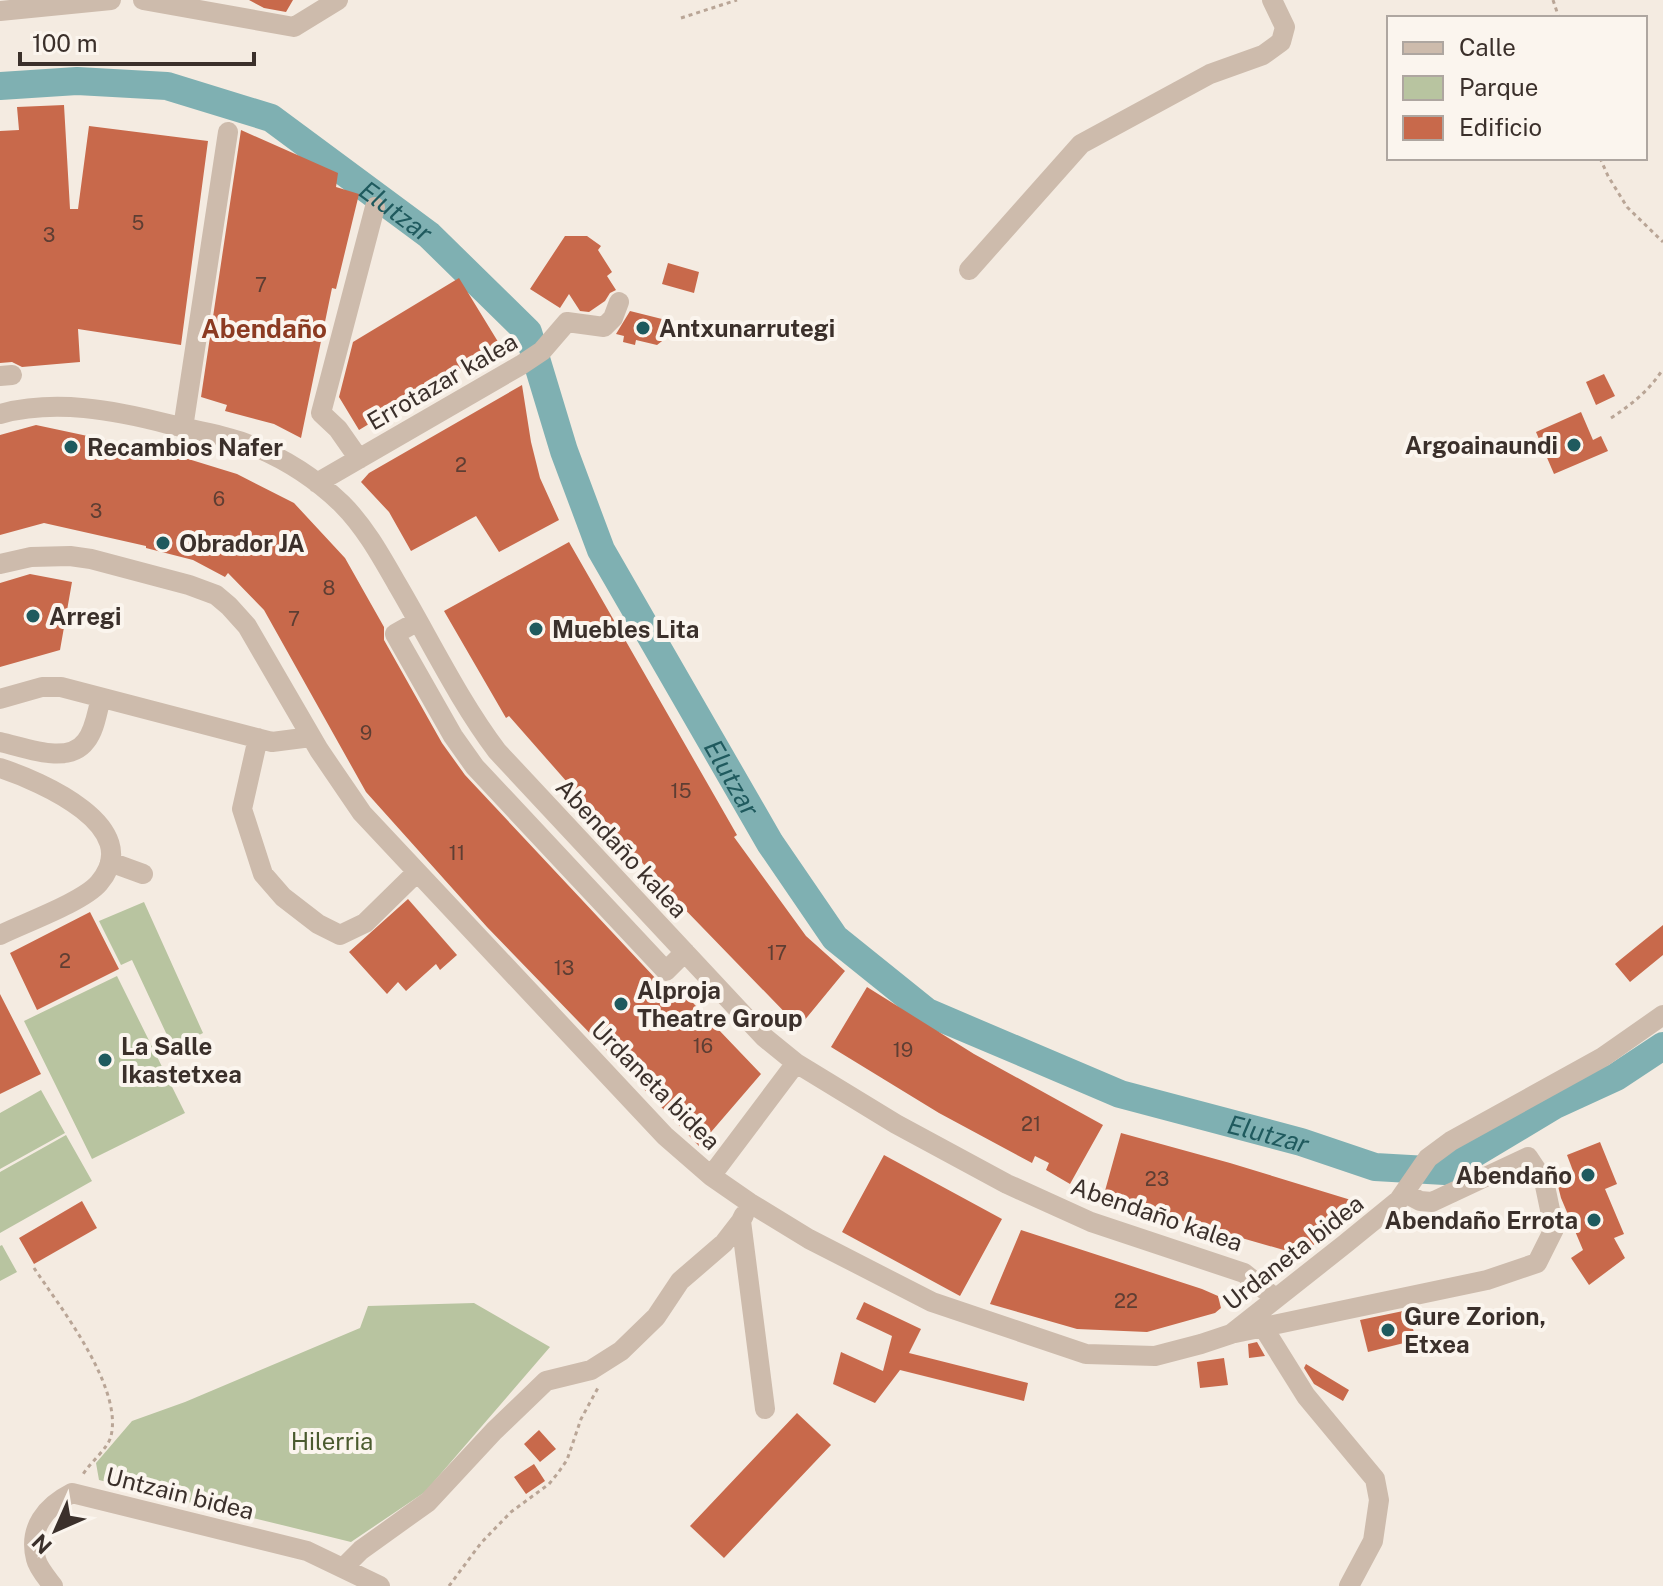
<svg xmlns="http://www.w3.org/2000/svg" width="1663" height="1586" viewBox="0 0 1663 1586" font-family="'Public Sans',sans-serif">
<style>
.green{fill:#b8c4a0}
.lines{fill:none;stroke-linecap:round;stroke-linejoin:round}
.river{stroke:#7fb0b2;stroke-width:28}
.building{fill:#c8694b}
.path{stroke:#b9a596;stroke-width:3;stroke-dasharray:4 4;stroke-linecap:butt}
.minor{stroke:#cdbbac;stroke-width:20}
.poi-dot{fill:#1f5a5e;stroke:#fbf5ee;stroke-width:3}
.labels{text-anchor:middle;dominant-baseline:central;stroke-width:8;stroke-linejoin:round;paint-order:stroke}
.number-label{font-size:20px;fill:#5e3e33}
.poi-label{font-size:24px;font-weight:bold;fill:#3b302b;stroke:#fbf5ee;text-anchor:start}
.street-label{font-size:24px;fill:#3b302b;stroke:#fbf5ee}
.park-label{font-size:24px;fill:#4a5a2e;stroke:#fbf5ee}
.water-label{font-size:26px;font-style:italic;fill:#1f5a5e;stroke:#fbf5ee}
.neighbourhood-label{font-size:26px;font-weight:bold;fill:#8c3b22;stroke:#fbf5ee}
</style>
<rect width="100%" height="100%" fill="#f4ebe1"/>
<path class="green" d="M144,902L203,1033L173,1048L132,960L121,965L99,921Z
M117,976L185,1113L92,1159L24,1021Z
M41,1090L65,1133L0,1169V1113Z
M66,1135L92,1181L0,1233V1172Z
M2,1245L17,1272L0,1281V1246Z
M474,1303L550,1347L425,1492L351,1542L99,1480L96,1463L132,1421L185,1402L360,1328L368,1306Z"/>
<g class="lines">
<path class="river" id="s1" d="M0,86L77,81L167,86L271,118L429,235L528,332L564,451L601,550L770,843L835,938L927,1012L1120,1094L1301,1142L1375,1167L1445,1171L1555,1105L1616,1077L1663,1046"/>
</g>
<path class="building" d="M249,0H293L286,12L264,8Z
M64,105L70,209H78L89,126L208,141L181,345L78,329L80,362L22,367L12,362L0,363V131L19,130L17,107Z
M241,130L338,173L336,187L359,194L336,289L332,288L301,438L274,424L225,411L227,405L201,397Z
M565,236H587L601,246L598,250L612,272L607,276L616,290L610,293L605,301L589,312L580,311L569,294L560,308L530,289Z
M668,263L699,272L694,293L662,284Z
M459,278L500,345L359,430L339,397L353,342Z
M630,311L670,321L666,338L657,345L636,340L635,345L623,342L624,336L616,334Z
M1604,374L1615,396L1596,405L1586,382Z
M522,385L531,442L540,478L559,520L499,552L476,516L411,551L389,512L361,482L369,473Z
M1581,412L1593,440L1601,436L1608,451L1554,474L1536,432Z
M36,425L172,454L237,474L294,503L345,558L384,627V640L442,743L465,775L657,980L663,984L673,982L761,1074L699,1146L487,927L366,792L264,610L228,573L225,577L193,560L146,548V546L44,523L0,535V435Z
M569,542L737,835L734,837L806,936L845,971L799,1027L670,894L598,813L596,815L509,716L506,718L444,611Z
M30,574L72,582L60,650L0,667V583Z
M408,899L457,955L440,970L436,964L406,991L398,982L387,994L349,952Z
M90,912L119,969L37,1010L10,953Z
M1663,925V955L1630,982L1615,964Z
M867,987L974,1054L1103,1125L1070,1184L1046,1170L1049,1163L1035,1156L1032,1163L939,1113L831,1047Z
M0,994L41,1074L0,1094Z
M1121,1133L1230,1163L1364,1204L1301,1255L1103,1198Z
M1600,1142L1617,1184L1605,1189L1624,1234L1614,1238L1625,1258L1589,1285L1571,1258L1583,1250L1561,1198L1556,1178L1573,1171L1567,1155Z
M884,1155L1002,1219L960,1296L842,1232Z
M82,1201L97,1228L34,1264L19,1238Z
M1021,1230L1202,1289L1218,1296L1221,1308L1215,1313L1147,1332L1077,1329L990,1304Z
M864,1302L921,1329L909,1353L1028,1383L1024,1401L900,1370L875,1403L833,1384L841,1352L883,1371L892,1336L856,1319Z
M1408,1310L1416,1340L1368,1352L1360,1320Z
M1257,1342L1265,1356L1249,1358L1248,1344Z
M1224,1358L1228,1385L1200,1388L1197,1362Z
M1306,1364L1349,1390L1343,1401L1314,1384L1304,1368Z
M797,1413L831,1445L724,1558L690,1526Z
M539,1430L556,1449L540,1462L524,1444Z
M534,1464L545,1481L526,1494L514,1477Z"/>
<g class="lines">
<path class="path" d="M1553,0L1559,18
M681,18L737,0
M1600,158L1608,176L1627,207L1663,242
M1611,418C1632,404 1649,391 1663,369
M34,1268C60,1307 123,1387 111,1436C108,1449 89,1463 82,1476
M449,1586L481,1543L511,1512L549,1484L558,1473L567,1460L581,1419L599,1386"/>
<path class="minor" d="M143,0L294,27L338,0
M0,11L111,0
M969,270L1081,144L1210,74L1263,55L1281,42L1285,27L1272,0
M0,376L12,375
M0,414C55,399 114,410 168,424C193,430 221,434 245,443C280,456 315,478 342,504C365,527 381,556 397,584C430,640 458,699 497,751L764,1037L796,1063L896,1124L1007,1184L1091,1222L1244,1273L1275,1298
M183,428L228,132
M359,459L338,429L321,413L375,207
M317,483L521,365L542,351L567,322L604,327L613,318L619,302
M0,564L31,557L70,556L91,559L189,585L216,595L229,606L247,626L319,750L362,813L665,1136L711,1176L750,1203L809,1239L932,1302L1086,1354L1155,1356L1201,1344L1231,1334L1345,1244L1399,1200L1428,1158L1451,1141L1603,1057L1663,1015
M418,621L395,634L453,736L475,767L666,971L685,952
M0,699L42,687H61L272,742L311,737
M258,738L242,809L263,874L283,897L318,924L340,935L365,923L416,873
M0,742C24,747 68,766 86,741C95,730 97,712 101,698
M0,768C40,781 147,827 99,883C83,902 24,923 0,935
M110,862L143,874
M711,1176L796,1063
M744,1215L741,1221L765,1409
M1263,1327L1306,1396L1375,1479L1379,1500L1373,1541L1349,1586
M1235,1333L1487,1280L1537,1263L1554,1229L1544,1181L1528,1157L1432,1202L1420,1201L1405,1193
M344,1567L361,1550L428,1502L494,1431L546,1381L591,1370L621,1351L656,1317L680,1281L724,1243L741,1221
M53,1586C47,1578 38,1568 36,1559C28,1528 46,1506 72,1493L307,1551L380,1586"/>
</g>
<g class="poi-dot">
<circle cx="643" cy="328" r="8"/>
<circle cx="1574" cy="445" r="8"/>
<circle cx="71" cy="447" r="8"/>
<circle cx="163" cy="543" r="8"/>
<circle cx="33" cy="616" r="8"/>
<circle cx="536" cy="629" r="8"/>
<circle cx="621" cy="1004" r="8"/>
<circle cx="105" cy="1060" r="8"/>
<circle cx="1588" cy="1175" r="8"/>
<circle cx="1594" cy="1220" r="8"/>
<circle cx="1388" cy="1330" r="8"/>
</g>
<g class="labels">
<g class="number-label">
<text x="138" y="223">5</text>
<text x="49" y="235">3</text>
<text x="261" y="285">7</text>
<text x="461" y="465">2</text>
<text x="219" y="499">6</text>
<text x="96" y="511">3</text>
<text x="329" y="588">8</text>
<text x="294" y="619">7</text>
<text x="366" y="733">9</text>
<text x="681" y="791">15</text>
<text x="457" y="853">11</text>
<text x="777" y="953">17</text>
<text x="65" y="961">2</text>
<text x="564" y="968">13</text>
<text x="703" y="1046">16</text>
<text x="903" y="1050">19</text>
<text x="1031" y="1124">21</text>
<text x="1157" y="1179">23</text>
<text x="1126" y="1301">22</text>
</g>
<g class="poi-label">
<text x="659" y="328">Antxunarrutegi</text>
<text x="1558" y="445" text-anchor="end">Argoainaundi</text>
<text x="87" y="447">Recambios Nafer</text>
<text x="179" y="543">Obrador JA</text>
<text x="49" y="616">Arregi</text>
<text x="552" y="629">Muebles Lita</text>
<text x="637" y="990">Alproja<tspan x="637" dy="28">Theatre Group</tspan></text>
<text x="121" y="1046">La Salle<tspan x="121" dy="28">Ikastetxea</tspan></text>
<text x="1572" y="1175" text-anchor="end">Abendaño</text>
<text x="1578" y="1220" text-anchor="end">Abendaño Errota</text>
<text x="1404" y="1316">Gure Zorion,<tspan x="1404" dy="28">Etxea</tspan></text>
</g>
<g class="street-label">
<text transform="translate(442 381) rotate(-30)">Errotazar kalea</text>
<text transform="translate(622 848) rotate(47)">Abendaño kalea</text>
<text transform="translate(656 1085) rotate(45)">Urdaneta bidea</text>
<text transform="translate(1157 1214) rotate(19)">Abendaño kalea</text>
<text transform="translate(1293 1252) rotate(-38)">Urdaneta bidea</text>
<text transform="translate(180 1493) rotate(14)">Untzain bidea</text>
</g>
<g class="park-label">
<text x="332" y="1441">Hilerria</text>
</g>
<g class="water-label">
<text stroke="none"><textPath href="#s1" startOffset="432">Elutzar</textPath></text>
<text stroke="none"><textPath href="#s1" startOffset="1104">Elutzar</textPath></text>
<text stroke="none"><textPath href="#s1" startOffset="1776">Elutzar</textPath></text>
</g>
<g class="neighbourhood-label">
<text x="264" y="328">Abendaño</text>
</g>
</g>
<rect x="1387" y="16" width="260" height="144" fill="#fbf5ee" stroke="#aea6a0" stroke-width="2"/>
<rect x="1403" y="42" width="40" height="12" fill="#cdbbac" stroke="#aea6a0" stroke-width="2"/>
<text x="1459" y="56" font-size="24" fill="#3b302b">Calle</text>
<rect x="1403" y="76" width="40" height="24" fill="#b8c4a0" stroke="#aea6a0" stroke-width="2"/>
<text x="1459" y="96" font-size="24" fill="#3b302b">Parque</text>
<rect x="1403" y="116" width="40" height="24" fill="#c8694b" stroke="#aea6a0" stroke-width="2"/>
<text x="1459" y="136" font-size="24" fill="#3b302b">Edificio</text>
<g transform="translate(56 1530) rotate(225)" stroke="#fbf5ee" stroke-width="6" paint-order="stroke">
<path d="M0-6L14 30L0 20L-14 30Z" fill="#3b302b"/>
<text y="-12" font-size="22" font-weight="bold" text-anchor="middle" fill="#3b302b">N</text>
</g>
<path d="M20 52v12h234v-12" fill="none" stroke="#3b302b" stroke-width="4"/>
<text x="32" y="52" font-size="24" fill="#3b302b" stroke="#fbf5ee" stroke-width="6" paint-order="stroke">100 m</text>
</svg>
